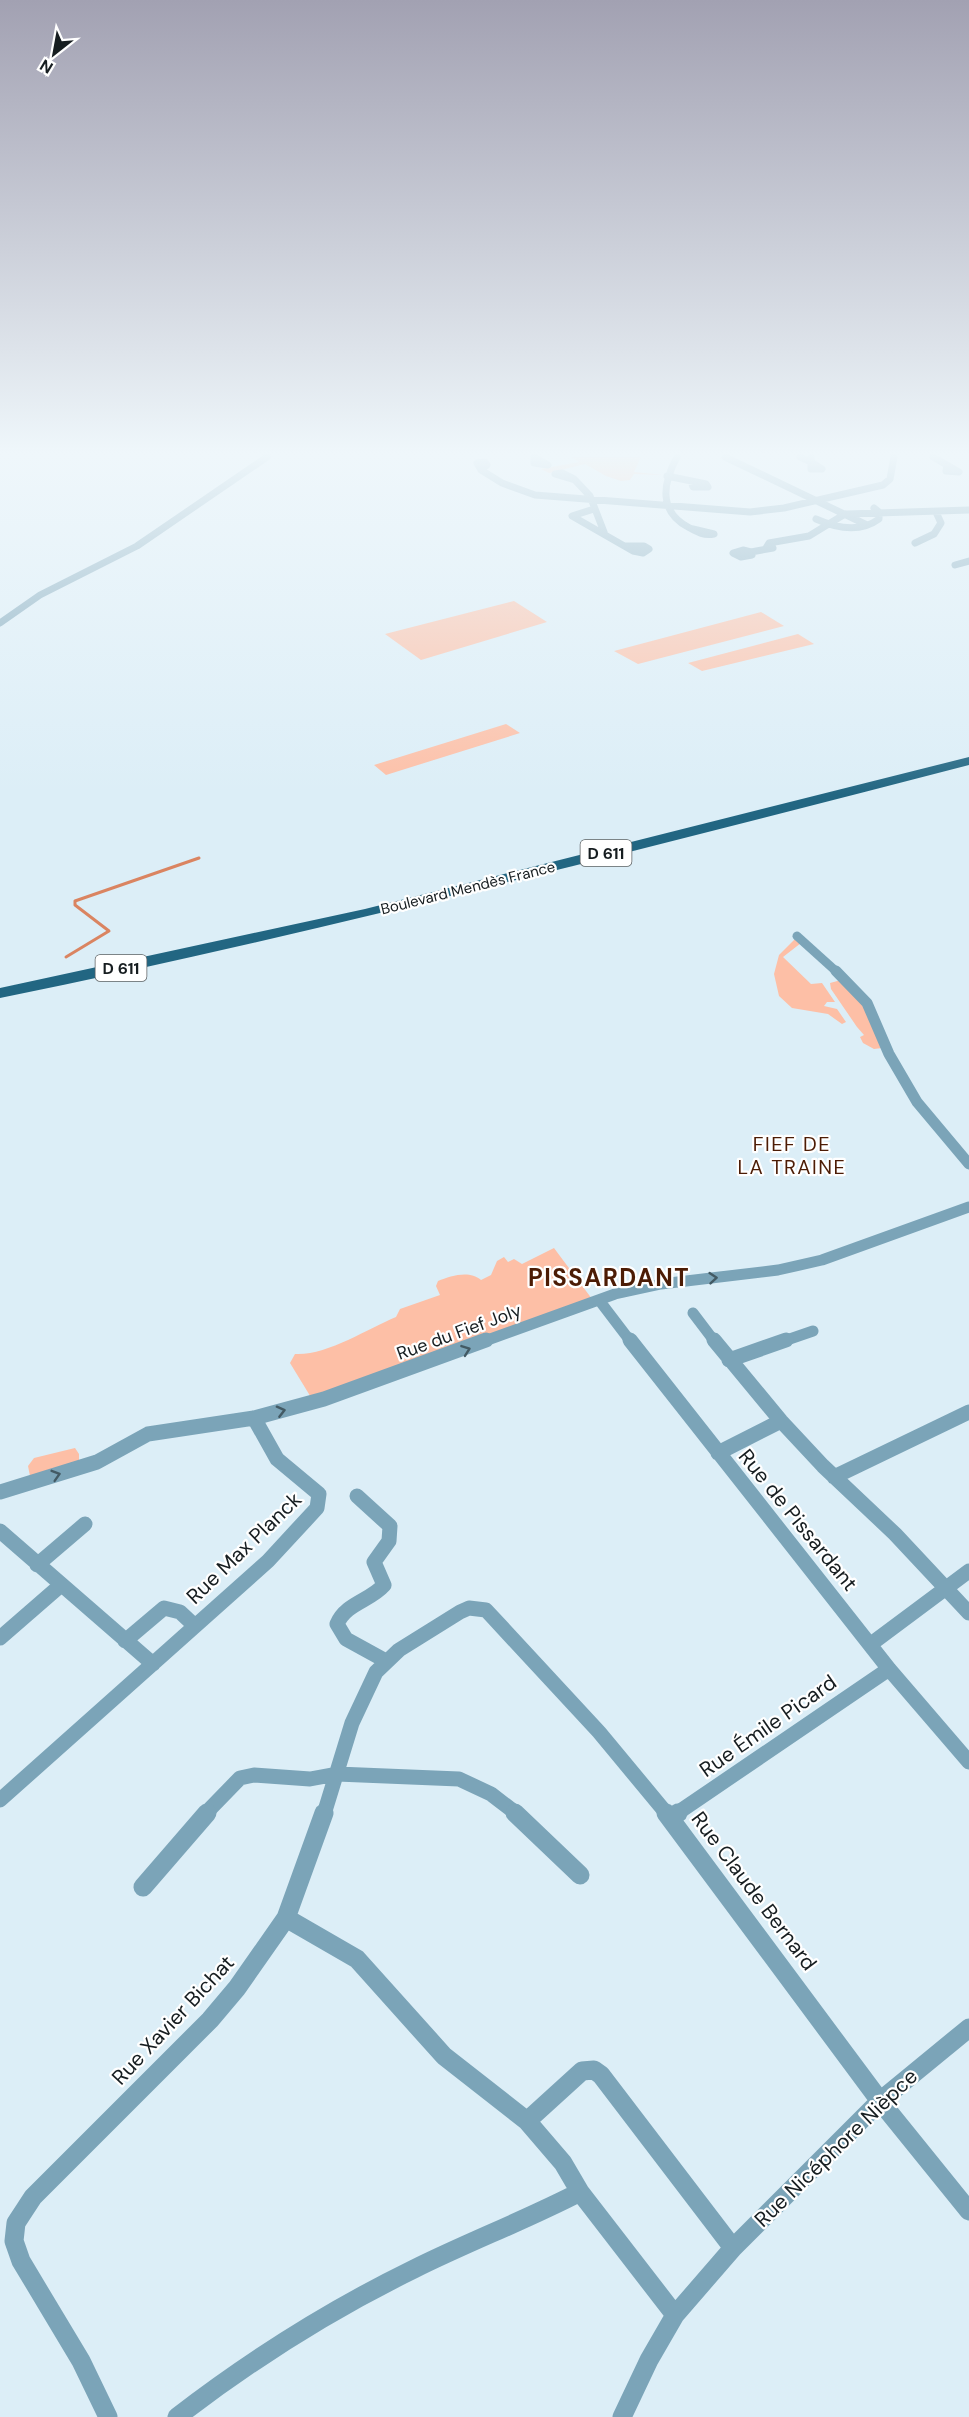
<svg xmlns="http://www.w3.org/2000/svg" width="969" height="2417" viewBox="0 0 969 2417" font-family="'DM Sans',sans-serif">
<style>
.green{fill:#fdbfa6}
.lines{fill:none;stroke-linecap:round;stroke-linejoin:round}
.stream{stroke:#da8461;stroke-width:3}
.street-far4{stroke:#7ba4b8;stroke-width:7}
.street-far3{stroke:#7ba4b8;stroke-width:9}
.street-far2{stroke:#7ba4b8;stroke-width:11}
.street-far1{stroke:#7ba4b8;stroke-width:15}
.street{stroke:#7ba4b8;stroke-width:19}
.primary{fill:#226682;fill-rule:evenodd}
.oneway{stroke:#435a64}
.labels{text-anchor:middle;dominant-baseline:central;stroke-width:4.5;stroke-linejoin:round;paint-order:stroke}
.far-street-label{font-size:15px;fill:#161d20;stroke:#fff}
.shield{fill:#fff;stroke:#5c6163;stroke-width:1.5}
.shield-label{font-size:16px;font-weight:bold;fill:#161d20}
.street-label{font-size:18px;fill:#161d20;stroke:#fff}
.neighbourhood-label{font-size:20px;letter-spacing:1.5px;fill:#4c1c05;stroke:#fff}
.near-street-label{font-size:21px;fill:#161d20;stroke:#fff}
.district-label{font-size:24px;font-weight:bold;letter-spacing:1.5px;fill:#4c1c05;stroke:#fff}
</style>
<rect width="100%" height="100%" fill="#dceef7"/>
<path class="green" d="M571,457H641L634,472L663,475L634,474L630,480L621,481L606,476L585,464L549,473L541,469L579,462Z
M514,601L547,622L421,660L385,634Z
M761,612L784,626L638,664L614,651Z
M798,634L814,644L702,671L688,663Z
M506,724L520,733L386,775L374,765Z
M795,939L801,943L783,957L811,984L822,983L835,1002H827L824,1006L837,1009L846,1022L842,1024L828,1014L792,1008L779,996L774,974L779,955Z
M841,980L866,1007L882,1048L874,1049L863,1043L860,1037L864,1035L857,1027L831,989L830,983Z
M554,1248L592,1299L312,1399L290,1363L295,1354C326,1356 367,1329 396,1317L400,1309L440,1295L436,1286L438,1281C451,1276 469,1270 481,1280L491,1275L497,1261L504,1257L508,1262L514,1259L522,1264Z
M75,1448L79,1454V1463L30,1476L28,1466L34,1458Z"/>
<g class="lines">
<path class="stream" d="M66,957L109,931L75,905V901L199,858"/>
<path class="street-far4" d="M534,457L548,465L534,463Z
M677,457C663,483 658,511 688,527C697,532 703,536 714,534L693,529
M725,457L867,525
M800,457L811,462
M811,457V462
M933,457L947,465
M485,462L487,465L481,470L477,463Z
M811,462L822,469H811Z
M947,465L959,472L946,471Z
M481,470L502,483L535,495L750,512L784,508L883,485L890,479L894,457
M562,473L574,479L575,480L555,474Z
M667,476L706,484L708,487H693L691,481
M575,480L590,496L604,532
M594,509L572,516L633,551L643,553L649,549L644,546H626
M847,514L969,510
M816,519C836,528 860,533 879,519V512L874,508
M915,543L934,534L941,523L936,512
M766,548L769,543L809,536L845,514
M743,550L751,552L752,555L741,557L733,553Z
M751,552L773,548
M955,565L969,561
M0,623L40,595L137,546L267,457"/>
<path class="street-far3" d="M797,936L838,973"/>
<path class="street-far2" d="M836,971L867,1003L889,1054L917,1102L969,1164
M599,1300L631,1342
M693,1313L715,1342
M482,1342L615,1294L661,1284L778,1270L822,1260L969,1207
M781,1342L813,1331"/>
<path class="street-far1" d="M630,1340L889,1669L969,1762
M714,1340L781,1421L823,1466L895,1534L969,1613
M729,1360L786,1340
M718,1453L781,1421
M834,1477L969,1412
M0,1492L97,1462L148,1434L254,1418L324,1399L486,1340
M357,1496L390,1526L389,1541L374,1562L384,1585C370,1601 346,1603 337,1624L346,1639L386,1661
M0,1531L153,1664
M37,1565L85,1524
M0,1638L61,1585
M125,1641L164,1608L180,1612L195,1626
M871,1644L969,1571
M0,1800L268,1561L317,1508L319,1494L277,1459L254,1418
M205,1814L240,1778L254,1775L310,1779L337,1774L459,1779L491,1794L517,1814
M324,1814L352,1723L376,1672L399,1650L460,1612L469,1608L486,1610L599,1732L667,1814
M676,1814L889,1669"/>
<path class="street" d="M515,1813L580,1875
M666,1813L880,2101L969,2211
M670,1818L678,1813
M143,1887L207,1813
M286,1918L357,1959L444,2056L527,2121
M675,2315L580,2192L563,2163L527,2121L582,2071L594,2070L601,2075L733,2248
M108,2417L81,2361L21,2261L14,2241L16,2223L33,2197L210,2020L237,1988L286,1918L324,1813
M177,2417C251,2360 330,2310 414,2269C468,2242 526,2220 580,2192
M622,2417L649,2360L675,2315L733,2248L880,2101L969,2028"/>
<path class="primary" d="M969,757V765C647,848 326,931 0,998V988L365,909Z"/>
</g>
<defs><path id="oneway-chevron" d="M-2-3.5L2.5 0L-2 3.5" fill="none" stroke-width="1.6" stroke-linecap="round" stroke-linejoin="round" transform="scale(1.5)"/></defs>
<g class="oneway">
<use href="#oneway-chevron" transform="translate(713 1278) rotate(-5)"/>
<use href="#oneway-chevron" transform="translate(466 1350) rotate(-20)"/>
<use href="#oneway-chevron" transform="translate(281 1411) rotate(-14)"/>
<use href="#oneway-chevron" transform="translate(56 1475) rotate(-17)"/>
</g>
<linearGradient id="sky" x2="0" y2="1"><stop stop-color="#a2a1b2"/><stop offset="0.57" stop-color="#eff7fb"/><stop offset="1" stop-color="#eff7fb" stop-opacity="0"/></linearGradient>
<rect width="969" height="795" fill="url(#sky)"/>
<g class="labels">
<g class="far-street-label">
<text transform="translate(468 888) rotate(-14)">Boulevard Mendès France</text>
</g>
<g class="shield">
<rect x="580.5" y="840" width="51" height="26" rx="4.5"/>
<rect x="95.5" y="955" width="51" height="26" rx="4.5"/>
</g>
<g class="shield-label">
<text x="606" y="853">D 611</text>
<text x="121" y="968">D 611</text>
</g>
<g class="street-label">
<text transform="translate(459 1332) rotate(-20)">Rue du Fief Joly</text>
</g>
<g class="neighbourhood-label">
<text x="792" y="1144">FIEF DE<tspan x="792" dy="23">LA TRAINE</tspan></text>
</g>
<g class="near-street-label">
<text transform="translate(798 1520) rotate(51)">Rue de Pissardant</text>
<text transform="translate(244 1548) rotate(-44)">Rue Max Planck</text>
<text transform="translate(768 1726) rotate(-35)">Rue Émile Picard</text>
<text transform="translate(754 1891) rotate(53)">Rue Claude Bernard</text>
<text transform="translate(173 2020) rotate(-47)">Rue Xavier Bichat</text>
<text transform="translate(836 2148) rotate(-44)">Rue Nicéphore Nièpce</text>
</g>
<g class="district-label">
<text x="609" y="1277">PISSARDANT</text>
</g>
</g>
<g transform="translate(54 54) rotate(211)" stroke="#ffffff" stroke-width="4.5" paint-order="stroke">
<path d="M0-4.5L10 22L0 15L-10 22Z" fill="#161d20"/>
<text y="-9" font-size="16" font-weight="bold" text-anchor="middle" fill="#161d20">N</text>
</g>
</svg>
